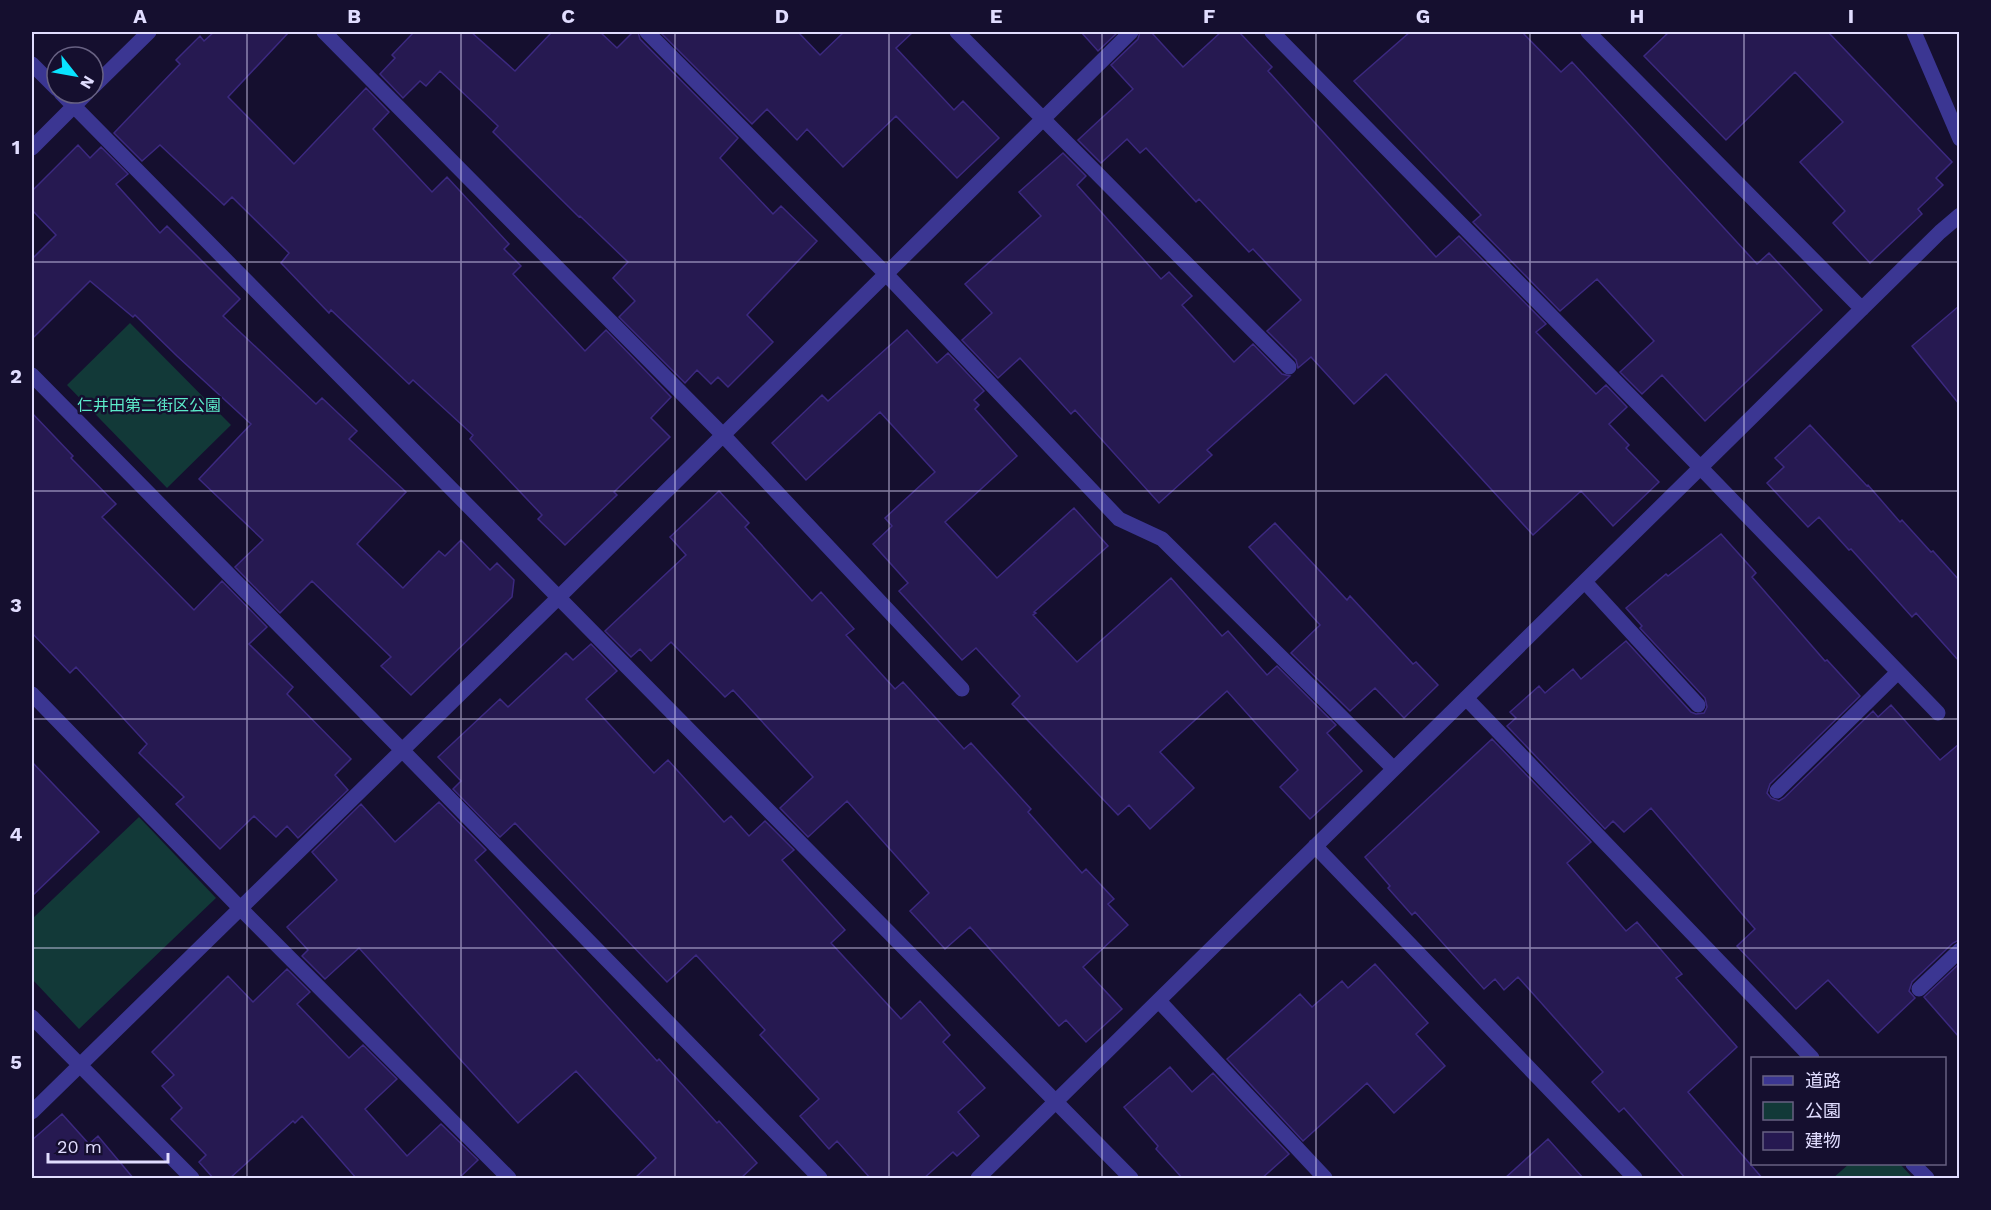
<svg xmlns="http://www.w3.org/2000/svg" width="1991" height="1210" viewBox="0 0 1991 1210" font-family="'Work Sans','Noto Sans JP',sans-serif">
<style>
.green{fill:#123938}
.building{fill:#261951;stroke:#3c2980;stroke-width:1.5}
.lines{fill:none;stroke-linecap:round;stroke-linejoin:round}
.minor{stroke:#3b3692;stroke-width:15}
.grid{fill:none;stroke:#e1ddff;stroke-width:1.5;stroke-opacity:0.55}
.labels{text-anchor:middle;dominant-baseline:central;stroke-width:5;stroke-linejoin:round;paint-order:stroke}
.park-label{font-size:16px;fill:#5cecca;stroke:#150f2f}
.neatline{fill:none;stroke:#e1ddff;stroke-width:2}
.grid-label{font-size:20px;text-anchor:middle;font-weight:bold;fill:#e1ddff}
</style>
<rect width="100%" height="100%" fill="#150f2f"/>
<path class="green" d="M130,323L231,425L167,488L67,385Z
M139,817L216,898L79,1029L32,979V919Z
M1849,1164H1900L1913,1178H1833Z"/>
<path class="building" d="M214,32H289L228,97L294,164L366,88L389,112L373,129L432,192L447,177L509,244L504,249L521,266L513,274L585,351L606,330L671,397L651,418L670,437L614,492L617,495L565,545L538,519L542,515L470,439L473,435L413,380L409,384L331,310L329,313L281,263L289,253L232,197L224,205L160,145L142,161L114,133L180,64L176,60L200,36L204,41Z
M414,32H471L515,71L552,32H600L617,48L633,32H638L640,39L738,138L720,158L773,214L781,206L817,241L747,315L773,342L728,387L718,377L711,384L697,370L685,383L619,317L635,301L613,278L628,262L580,216L579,217L493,132L498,126L440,71L426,86L420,81L403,98L380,74L395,58L392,55Z
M660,32H798L820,55L844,32H913L896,48L954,110L963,101L999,138L957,178L896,116L843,167L807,129L797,140L767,109L752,124Z
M1081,32H1118L1098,51Z
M1140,32H1151L1183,67L1221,32H1239L1272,67L1268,71L1436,257L1459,236L1546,324L1536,332L1596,394L1606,385L1627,407L1609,424L1629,445L1626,448L1659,482L1613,526L1581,491L1533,535L1386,374L1354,404L1311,357L1298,368L1296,360L1267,331L1301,300L1253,249L1249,252L1199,199L1196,202L1146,148L1140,153L1127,139L1101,163L1078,140L1133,89L1111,65L1138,39Z
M1410,32H1522L1561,72L1572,62L1757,264L1769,253L1822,310L1705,421L1662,375L1642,394L1620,372L1654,341L1597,279L1560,311L1473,222L1481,215L1354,81Z
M1669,32H1828L1952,162L1936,178L1943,185L1918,209L1922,214L1870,263L1833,223L1845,211L1800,162L1843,122L1795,72L1726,140L1644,56Z
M78,145L90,158L101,147L128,174L116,184L160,233L167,226L240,299L223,316L316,404L322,398L357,431L349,439L406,492L357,544L403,588L439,551L445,556L461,540L490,570L497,563L514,580L512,597L411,695L381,666L391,657L312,581L280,613L235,567L263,540L199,479L251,424L177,356L135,315L133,317L90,281L32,339V259L56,235L32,210V191Z
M1063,153L1086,176L1077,185L1161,279L1169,272L1192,296L1182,305L1234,362L1253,344L1282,374L1290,376L1207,450L1212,455L1159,503L1075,410L1071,414L1020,358L998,378L962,340L992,313L965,284L1041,216L1019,192Z
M1959,306V404L1912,346Z
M907,330L937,363L948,353L984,391L974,400L979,405L975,409L1017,456L945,522L997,578L1074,508L1108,546L1034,612L1036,613L1033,615L1077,662L1171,578L1222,636L1228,631L1267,675L1277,666L1336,725L1327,733L1362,771L1310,819L1280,787L1298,770L1227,691L1160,752L1194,788L1150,829L1129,805L1118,815L1012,704L1020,696L976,648L962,660L899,591L908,583L873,544L892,526L885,518L935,472L880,412L806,480L772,443L822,395L828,401Z
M32,413L73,456L71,458L116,504L102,517L194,610L222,581L267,627L249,644L293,687L287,694L351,759L335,775L348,790L298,838L287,826L276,837L254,816L220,849L176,804L184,797L139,753L147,744L76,667L70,673L32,633Z
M1810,425L1867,486L1868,485L1900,522L1902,520L1931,552L1933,551L1959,580V661L1916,613L1912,617L1851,549L1849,550L1819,517L1808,527L1767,483L1784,467L1775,458Z
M719,491L749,523L745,527L812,601L821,592L854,629L846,635L895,689L903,682L964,749L971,743L1031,809L1028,812L1082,873L1086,869L1114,899L1108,904L1128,925L1083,967L1122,1009L1086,1042L1066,1020L1059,1026L970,927L945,949L910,911L929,893L847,801L808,837L780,808L813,777L733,690L725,697L671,642L651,661L640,649L631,657L605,631L686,555L670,537Z
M1275,523L1347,600L1350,596L1413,664L1416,662L1438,685L1404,718L1375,688L1350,711L1291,653L1320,625L1249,547Z
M1721,534L1756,573L1752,577L1825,661L1827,660L1860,696L1770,784L1767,793L1771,798L1779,801L1784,798L1873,711L1878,717L1891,705L1940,760L1959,744V940L1953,943L1912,982L1909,991L1915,998L1878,1033L1828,980L1796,1009L1737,946L1755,929L1651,808L1624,832L1613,821L1605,829L1507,726L1516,718L1510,712L1539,686L1545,693L1573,669L1581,679L1626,641L1691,712L1696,714L1704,713L1707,707L1705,698L1640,628L1642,626L1626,608L1666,574L1668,576Z
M591,644L617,671L586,699L654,773L668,760L724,822L731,816L749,836L765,821L794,850L782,860L845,930L831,943L901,1019L920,1001L950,1035L943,1042L985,1088L958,1112L979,1136L957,1156L953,1152L923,1179H871L837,1141L829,1149L800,1116L819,1099L760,1035L765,1030L696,955L667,982L515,823L500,837L453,789L461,781L438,757L500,699L508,707L566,653L573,660Z
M1492,739L1591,842L1567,863L1626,931L1637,922L1682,974L1676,978L1737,1047L1688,1092L1763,1179H1686L1624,1108L1619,1112L1592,1082L1603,1072L1518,977L1504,990L1495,979L1484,989L1415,912L1412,915L1388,888L1390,886L1365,857Z
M32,762L99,832L32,896Z
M439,802L486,850L475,860L657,1061L659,1059L717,1123L719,1121L757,1163L740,1179H634L656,1158L576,1071L518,1123L359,948L325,979L302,956L308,950L287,927L337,880L312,852L361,804L395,842Z
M1375,964L1428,1023L1416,1034L1445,1066L1394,1113L1367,1083L1303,1141L1227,1059L1300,994L1312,1007L1342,981L1348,988Z
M1959,964V1037L1924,997Z
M287,969L310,992L297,1004L349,1058L363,1045L397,1079L365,1109L407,1156L441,1124L478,1160L458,1179H357L302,1116L295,1123L293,1121L229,1179H214L199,1162L206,1155L171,1119L182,1108L162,1086L174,1075L152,1052L228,976L253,1002Z
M1170,1067L1192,1092L1213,1073L1289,1154L1261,1179H1183L1156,1149L1158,1146L1124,1107Z
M62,1114L89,1144L98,1136L134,1179H32V1140Z
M1548,1139L1584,1179H1504Z"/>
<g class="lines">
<path class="minor" d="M324,32L723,435L962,689
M647,32L886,274L1119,519L1162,539L1394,769
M957,32L1289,367
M1272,32L1701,468L1938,713
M1588,32L1862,309
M1914,32L1960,139
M32,64L57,89
M93,87L149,32
M61,93L1131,1178
M32,148L87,93
M32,375L402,750L820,1178
M1585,582L1698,705
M32,694L241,909L509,1178
M1466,698L1812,1058
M1777,791L1898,672
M1315,846L1635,1178
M1919,989L1960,950
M1159,1001L1325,1178
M32,1017L192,1178
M32,1112L558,598L1131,32
M1913,1164L1927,1178
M978,1178L1940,232L1960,215"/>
</g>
<path class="grid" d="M247,32V1178M461,32V1178M675,32V1178M889,32V1178M1102,32V1178M1316,32V1178M1530,32V1178M1744,32V1178M32,262H1960M32,491H1960M32,719H1960M32,948H1960"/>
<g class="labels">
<g class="park-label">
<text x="149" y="405">仁井田第二街区公園</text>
</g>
</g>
<rect width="1991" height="1210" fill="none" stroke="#150f2f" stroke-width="66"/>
<rect x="1751" y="1057" width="195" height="108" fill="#150f2f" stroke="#676182" stroke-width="1.5"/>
<rect x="1763" y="1076" width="30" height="9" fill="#3b3692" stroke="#676182" stroke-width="1.5"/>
<text x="1805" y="1087" font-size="18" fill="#e1ddff">道路</text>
<rect x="1763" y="1102" width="30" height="18" fill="#123938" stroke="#676182" stroke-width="1.5"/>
<text x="1805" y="1117" font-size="18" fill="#e1ddff">公園</text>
<rect x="1763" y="1132" width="30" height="18" fill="#261951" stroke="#676182" stroke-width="1.5"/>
<text x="1805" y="1147" font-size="18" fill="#e1ddff">建物</text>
<g transform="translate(75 75) rotate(121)"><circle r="28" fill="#150f2f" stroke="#676182" stroke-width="1.5"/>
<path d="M0-4.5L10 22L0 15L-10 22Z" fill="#09e3ff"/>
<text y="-9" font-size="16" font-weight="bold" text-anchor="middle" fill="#e1ddff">N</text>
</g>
<path d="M48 1153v9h120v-9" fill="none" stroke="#e1ddff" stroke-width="3"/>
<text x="57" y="1153" font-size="18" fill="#e1ddff" stroke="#150f2f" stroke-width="4.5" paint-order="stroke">20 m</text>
<rect x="33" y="33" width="1925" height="1144" class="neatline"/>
<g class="grid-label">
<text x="140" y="23">A</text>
<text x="354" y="23">B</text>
<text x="568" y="23">C</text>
<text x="782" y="23">D</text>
<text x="996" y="23">E</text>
<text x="1209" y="23">F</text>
<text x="1423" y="23">G</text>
<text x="1637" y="23">H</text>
<text x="1851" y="23">I</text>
<text x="16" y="154">1</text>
<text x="16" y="383">2</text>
<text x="16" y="612">3</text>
<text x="16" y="841">4</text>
<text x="16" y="1069">5</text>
</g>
</svg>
